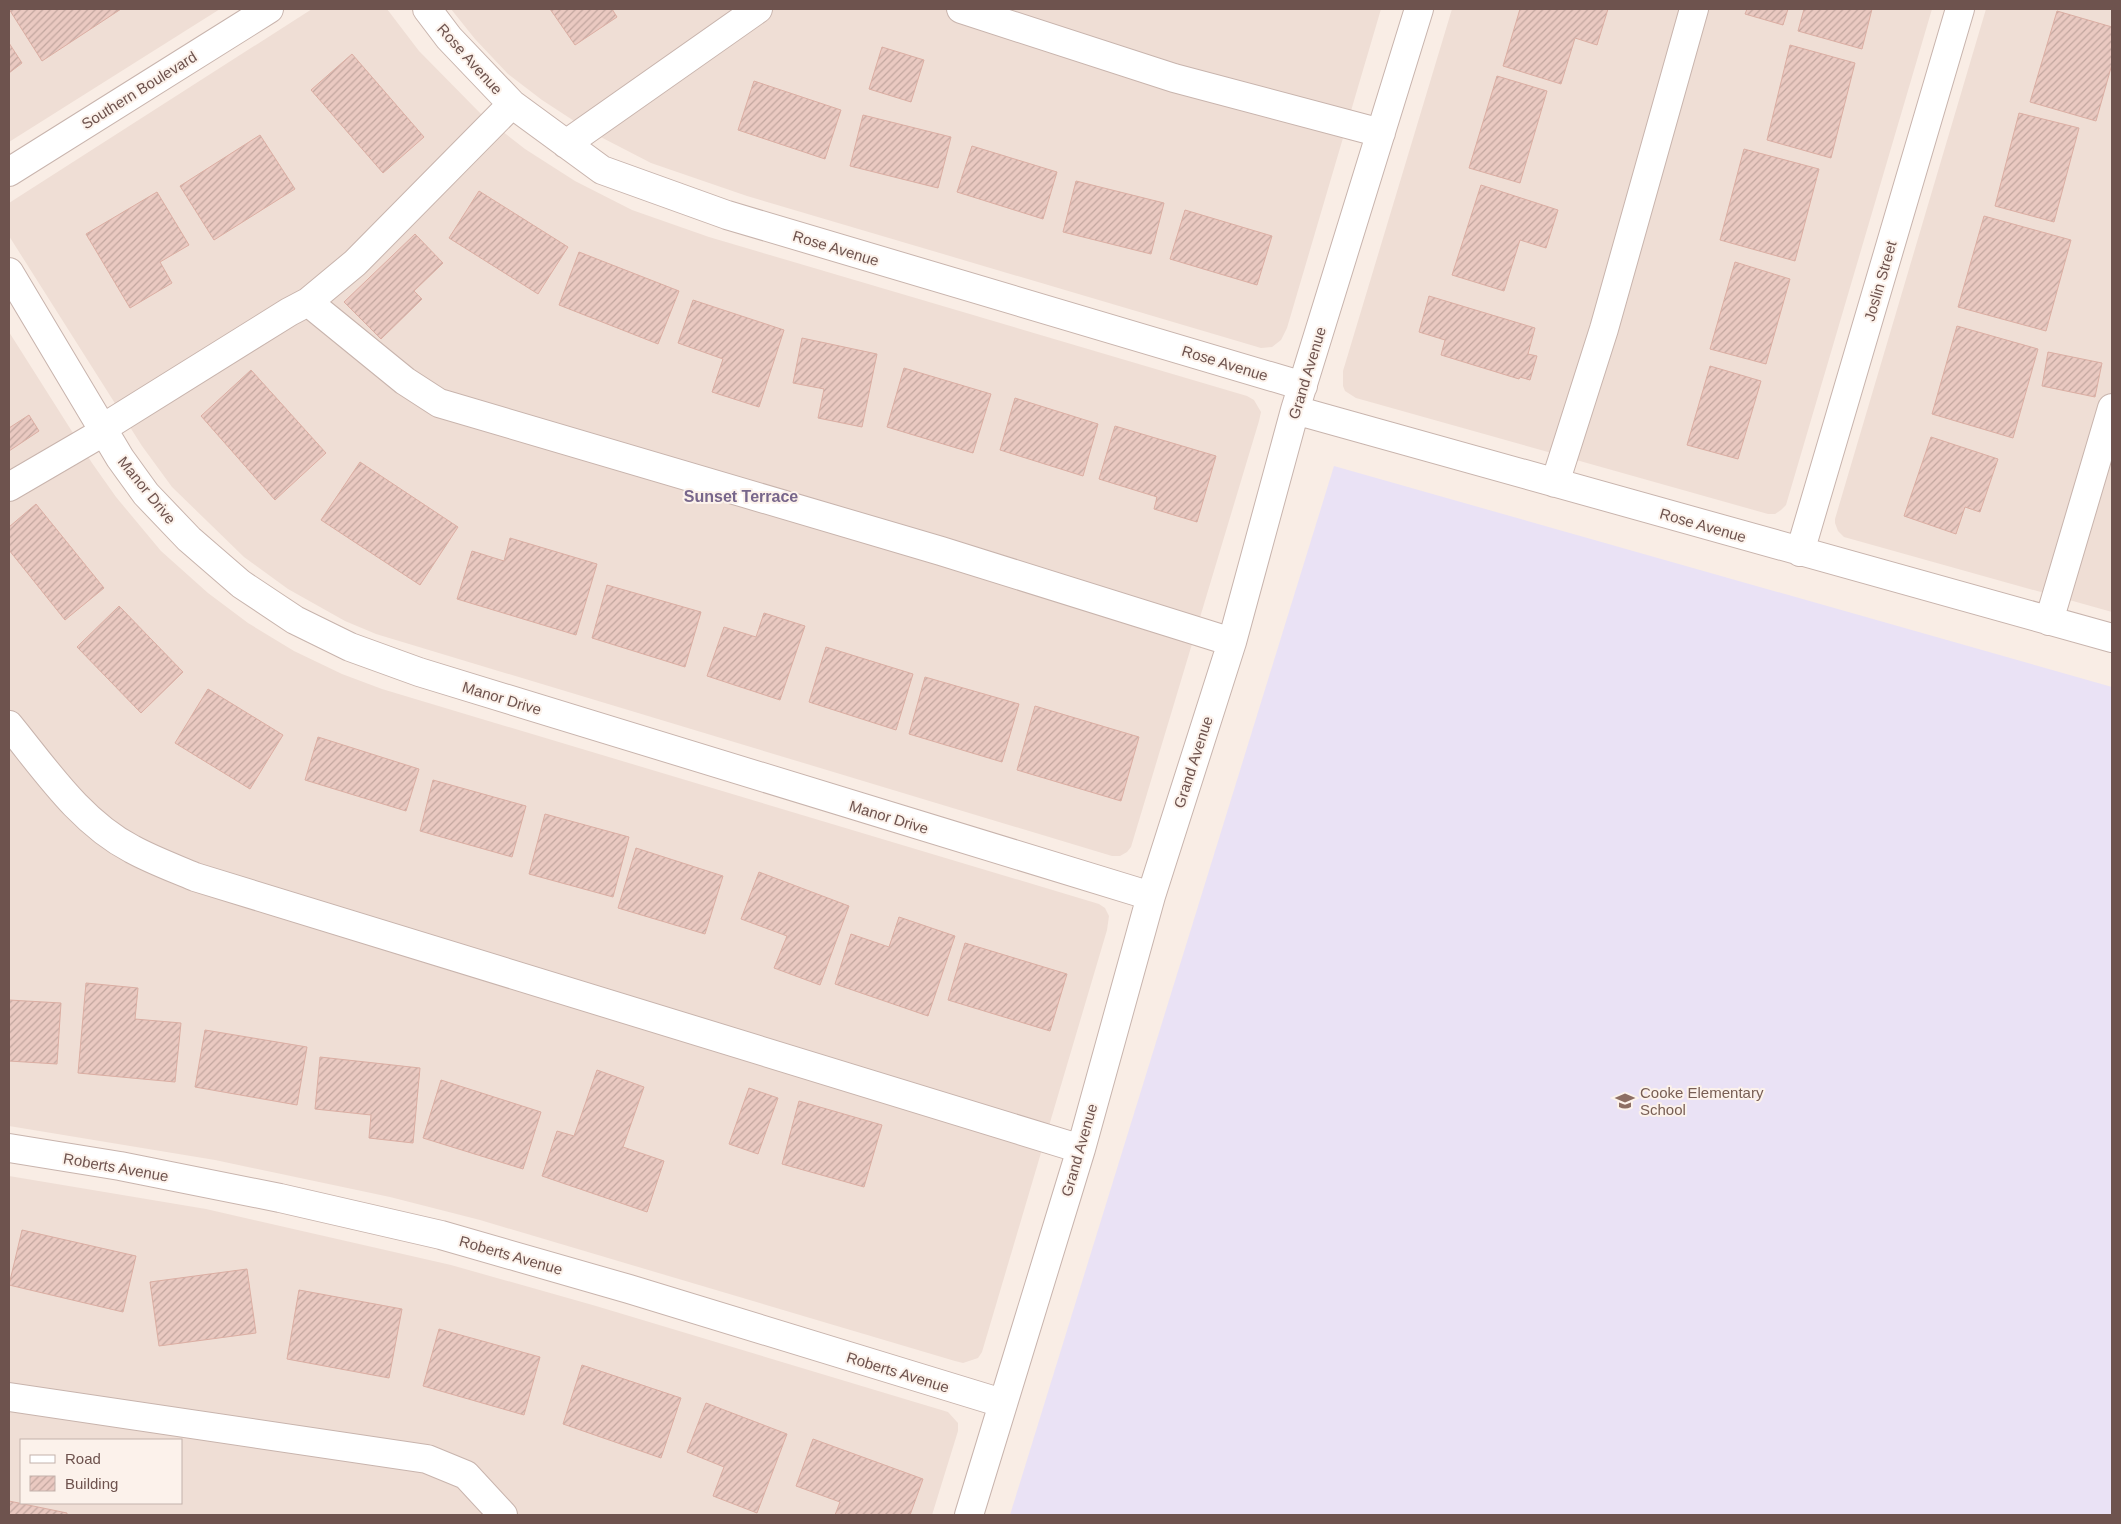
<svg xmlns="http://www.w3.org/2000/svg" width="2121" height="1524" viewBox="0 0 2121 1524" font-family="Arial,sans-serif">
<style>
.residential{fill:#efded5;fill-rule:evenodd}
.education{fill:#eae2f5}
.building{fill:url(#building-hatch);stroke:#dbaea3}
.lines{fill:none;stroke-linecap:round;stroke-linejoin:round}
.minor-casing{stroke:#c8b4ad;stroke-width:30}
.minor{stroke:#fff;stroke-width:28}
.labels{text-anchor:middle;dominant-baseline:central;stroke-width:4;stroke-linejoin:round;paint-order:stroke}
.street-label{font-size:15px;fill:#6e534e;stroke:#fcf2eb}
.education-label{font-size:15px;fill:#785e54;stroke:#fcf2eb;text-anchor:start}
.neighbourhood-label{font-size:16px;font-weight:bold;fill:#77668b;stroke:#fcf2eb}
</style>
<defs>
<pattern id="building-hatch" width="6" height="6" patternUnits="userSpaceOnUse" patternTransform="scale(1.25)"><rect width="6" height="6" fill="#eac9c1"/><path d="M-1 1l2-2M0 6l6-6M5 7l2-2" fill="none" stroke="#c2a69f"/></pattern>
</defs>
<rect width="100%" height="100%" fill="#f9ede5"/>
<path class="residential" d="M9,9H220L9,142Z
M312,9H387L419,51L483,116L525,149L575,181L632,210L709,237L1247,396L1254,400L1261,412L1259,421L1131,847L1127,852L1120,856H1112L376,634L345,621L288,589L244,557L172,487L142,446L9,236V203Z
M451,9H1381L1287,328L1281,340L1272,347L1261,348L747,196L651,163L591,132L542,100L508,74L475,39Z
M1452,9H1932L1786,505L1781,510L1775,514H1768L1356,398L1345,391L1343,386V371Z
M1986,9H2112V612L1844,537L1838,531L1835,523V519Z
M9,332L92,463L116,497L161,551L208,593L248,623L294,651L342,674L382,689L1099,904L1105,908L1109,916L1107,930L982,1352L978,1358L963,1363L955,1361L480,1220L390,1197L215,1160L9,1126Z
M9,1176L206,1209L451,1265L596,1306L948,1412L958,1423V1431L932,1515H9ZM21,1440H181V1503H21Z"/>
<path class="education" d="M1334,466L2112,687V1515H1010Z"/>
<path class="building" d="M9,9H121L42,61Z
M550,9H612L617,17L575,45Z
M1520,9H1608L1597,45L1575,38L1561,84L1503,66Z
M1747,9H1788L1783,25L1745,14Z
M1804,9H1872L1862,49L1798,31Z
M2057,11L2112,27V64L2096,121L2030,102Z
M9,43L22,63L9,73Z
M1790,45L1855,63L1831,158L1767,140Z
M882,47L924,60L911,102L869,89Z
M352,54L424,137L383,173L311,90Z
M1497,76L1547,91L1520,183L1469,168Z
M754,81L841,110L825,159L738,130Z
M2019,113L2079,128L2054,222L1995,206Z
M863,115L951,137L938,188L850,166Z
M260,135L295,189L214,240L180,186Z
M972,146L1057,172L1043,219L957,192Z
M1744,149L1819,169L1795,261L1720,240Z
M1076,181L1164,203L1151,254L1063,232Z
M1481,185L1558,210L1546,248L1520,240L1504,291L1452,275Z
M479,191L568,247L538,294L449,238Z
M157,192L189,245L160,262L172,283L130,308L86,234Z
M1185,210L1272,236L1257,285L1170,259Z
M1984,216L2071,240L2046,331L1958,307Z
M415,234L443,263L414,291L422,299L381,339L344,302Z
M579,252L679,291L658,344L559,305Z
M1735,262L1790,279L1766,364L1710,349Z
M1429,296L1535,328L1528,354L1537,356L1530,380L1520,377L1519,379L1441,355L1445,340L1419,332Z
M693,300L784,330L759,407L712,392L723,359L678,343Z
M1957,326L2038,349L2013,438L1932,414Z
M802,338L877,354L862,427L818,418L824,389L793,383Z
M2048,352L2102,363L2095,397L2042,386Z
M1710,366L1761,381L1738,459L1687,445Z
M904,368L991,394L973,453L887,427Z
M251,370L326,453L275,500L201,416Z
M1015,398L1098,424L1083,476L1000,450Z
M29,415L39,431L9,451V428Z
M1115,426L1216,456L1197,522L1154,509L1157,497L1099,479Z
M1931,437L1998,459L1980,512L1965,507L1956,534L1904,516Z
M360,462L458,527L420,585L321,520Z
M36,504L104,588L65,620L9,550V527Z
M510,538L597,564L576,635L457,599L472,551L504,561Z
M607,585L701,612L685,667L592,638Z
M119,606L183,672L141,713L77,647Z
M764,613L805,626L780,700L707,676L724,627L756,637Z
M826,647L913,674L896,730L809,702Z
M925,677L1019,704L1002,762L909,734Z
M208,689L283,735L250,789L175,743Z
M1035,706L1139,737L1121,801L1017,770Z
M318,737L419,769L406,811L305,780Z
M433,780L526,806L512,857L420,831Z
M545,814L629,837L613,897L529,874Z
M636,848L723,876L705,934L618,908Z
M759,872L849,906L820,985L774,968L787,936L741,919Z
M899,917L955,936L928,1016L835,984L851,934L889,947Z
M965,943L1067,974L1050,1031L948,1000Z
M86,983L138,988L135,1019L181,1023L175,1082L78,1073Z
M9,1000L61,1003L57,1064L9,1061Z
M205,1030L307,1047L297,1105L195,1087Z
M320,1057L420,1068L413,1143L369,1138L371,1115L315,1109Z
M597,1070L644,1087L623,1147L664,1161L647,1212L542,1176L557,1131L574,1136Z
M441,1080L541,1112L523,1169L423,1138Z
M749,1088L778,1098L758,1154L729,1144Z
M799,1101L882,1125L864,1187L782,1164Z
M22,1230L136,1256L123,1312L9,1285Z
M247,1269L256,1333L159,1346L150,1282Z
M299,1290L402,1309L389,1378L287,1359Z
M439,1329L540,1357L524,1415L423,1386Z
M582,1365L681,1398L661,1458L563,1424Z
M706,1403L787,1434L757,1513L713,1496L724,1467L687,1452Z
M813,1439L923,1479L910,1515H835L840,1502L796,1486Z
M9,1501L67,1513V1515H9Z"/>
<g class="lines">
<g class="minor-casing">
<path id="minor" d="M427,9L449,38L512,104L602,170L727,215L1303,386
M961,9L1174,78L1381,133
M566,144L758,9
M9,172L269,9
M9,272L120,458L146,494L189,539L241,584L295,620L350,647L419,672L1151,896
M308,302L405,381L439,403L941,551L1232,642
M1295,410L2112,638
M103,428L289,312L308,302L355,263L512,104
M1555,483L1604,329L1694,9
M9,487L105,431
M1800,552L1960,9
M2049,621L2112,408
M9,725C45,769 80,822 132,849C152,860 174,868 195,877L1081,1149
M9,1148L120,1166L280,1198L441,1235L629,1289L1002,1403
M9,1397L427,1459L466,1475L503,1515
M969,1515L1081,1149L1151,896L1232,642L1295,410L1419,9"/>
</g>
<use href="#minor" class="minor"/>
</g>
<defs>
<g id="school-bare" transform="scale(1.5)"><path d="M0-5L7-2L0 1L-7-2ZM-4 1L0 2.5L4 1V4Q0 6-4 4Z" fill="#8d6e63" stroke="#fcf2eb" stroke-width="2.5" paint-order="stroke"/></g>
</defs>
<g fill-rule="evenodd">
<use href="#school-bare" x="1625" y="1101"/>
</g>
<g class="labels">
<g class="street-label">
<text transform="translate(470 59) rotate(48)">Rose Avenue</text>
<text transform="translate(139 90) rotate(-32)">Southern Boulevard</text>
<text transform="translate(836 248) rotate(17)">Rose Avenue</text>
<text transform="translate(1880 281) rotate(-74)">Joslin Street</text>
<text transform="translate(1225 363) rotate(17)">Rose Avenue</text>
<text transform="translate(1307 373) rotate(-73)">Grand Avenue</text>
<text transform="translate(147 490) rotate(51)">Manor Drive</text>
<text transform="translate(1703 525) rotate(16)">Rose Avenue</text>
<text transform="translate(502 698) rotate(17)">Manor Drive</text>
<text transform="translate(1193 762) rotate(-72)">Grand Avenue</text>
<text transform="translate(889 817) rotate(17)">Manor Drive</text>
<text transform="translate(1079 1150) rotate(-74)">Grand Avenue</text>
<text transform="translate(116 1167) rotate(10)">Roberts Avenue</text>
<text transform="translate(511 1255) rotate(16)">Roberts Avenue</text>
<text transform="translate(898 1372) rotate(17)">Roberts Avenue</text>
</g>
<g class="education-label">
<text x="1640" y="1092">Cooke Elementary<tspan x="1640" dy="17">School</tspan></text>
</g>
<g class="neighbourhood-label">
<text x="741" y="496">Sunset Terrace</text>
</g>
</g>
<rect width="2121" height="1524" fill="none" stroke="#6e534e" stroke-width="20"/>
<rect x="20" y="1439" width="162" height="65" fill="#fcf2eb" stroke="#c3b2ac"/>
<rect x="30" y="1455" width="25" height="8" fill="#ffffff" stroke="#c3b2ac"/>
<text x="65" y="1464" font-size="15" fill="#6e534e">Road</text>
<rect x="30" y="1476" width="25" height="15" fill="url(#building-hatch)" stroke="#c3b2ac"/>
<text x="65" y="1489" font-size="15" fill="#6e534e">Building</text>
</svg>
